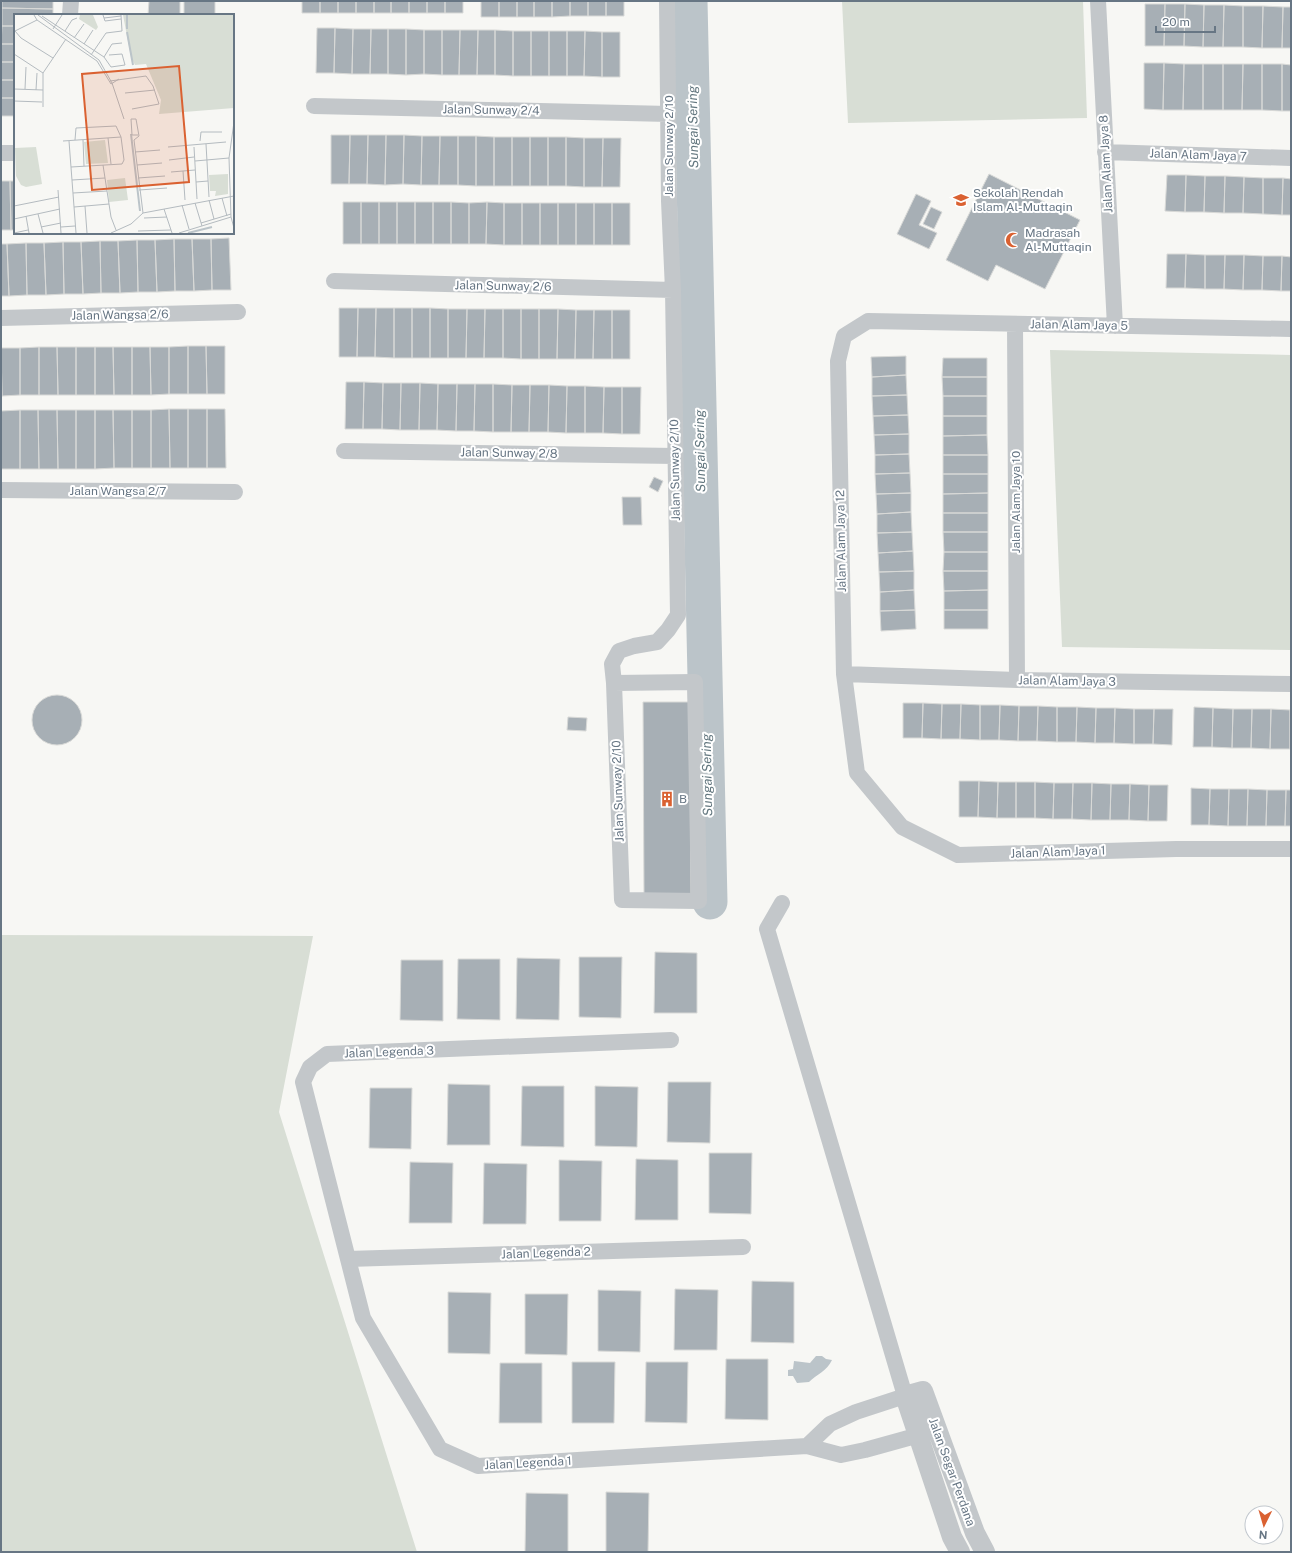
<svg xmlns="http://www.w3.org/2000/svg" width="1292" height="1553" viewBox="0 0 1292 1553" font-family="'Public Sans',sans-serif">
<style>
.green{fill:#d8ded5}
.water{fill:#bbc4c9}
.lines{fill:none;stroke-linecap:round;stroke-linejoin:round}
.river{stroke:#bbc4c9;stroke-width:35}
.building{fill:#a7afb5;stroke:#d8d9d7}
.minor{stroke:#c3c7ca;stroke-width:16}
.tertiary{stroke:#c3c7ca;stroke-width:20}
.labels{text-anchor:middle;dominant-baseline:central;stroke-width:4;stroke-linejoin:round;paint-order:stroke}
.street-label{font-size:12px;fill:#677684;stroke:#fff}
.poi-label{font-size:12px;fill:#677684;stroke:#fff;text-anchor:start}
.water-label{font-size:13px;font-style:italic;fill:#63777f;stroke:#fff}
.inset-river{fill:none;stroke:#bbc4c9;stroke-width:2}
.inset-road{fill:none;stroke:#b4bbc0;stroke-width:1}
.view{fill:#da6131;fill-opacity:0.15;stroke:#da6131;stroke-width:2}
.inset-edge{fill:none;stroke:#677684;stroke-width:2}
</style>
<rect width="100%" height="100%" fill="#f7f7f4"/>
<path class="green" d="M842,1H1083L1087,118L848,123Z
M1050,350L1291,355V650L1062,647Z
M1,935L313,936L279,1112L417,1552H1Z"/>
<path class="water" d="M816,1356H822L826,1359L832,1360C827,1371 817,1374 809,1382L797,1383L793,1376H788V1370L793,1369L794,1361L810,1363Z"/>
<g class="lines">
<path class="river" d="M690,1L710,902"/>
</g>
<path class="building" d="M2,1H53V9L2,8Z
M149,1H180V15H148Z
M184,1H215V15H184Z
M302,1H320V13H302Z
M320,1H338V13H320Z
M338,1H356V13H338Z
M356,1H374V13H356Z
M374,1H391V13H374Z
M391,1H409V13H391Z
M409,1H427V13H409Z
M427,1H445V13H427Z
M445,1H463V13H445Z
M481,1H499V17H481Z
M499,1H517V17H499Z
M517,1H534V17H517Z
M534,1H552V17H534Z
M552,1H570V16L552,17Z
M570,1H588V16H570Z
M588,1H606V16H588Z
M606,1H624V16H606Z
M1145,4H1165L1164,46H1145Z
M1165,4H1185L1184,46H1164Z
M1185,4L1204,5L1203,47L1184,46Z
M1204,5H1224L1223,47H1203Z
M1224,5L1243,6V47H1223Z
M1243,6H1263L1262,48L1243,47Z
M1263,6L1283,7L1282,48H1262Z
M1283,7H1291V48H1282Z
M2,8L53,9V15H15V26H2Z
M2,26H15V44H1Z
M317,28H335L334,73H316Z
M335,28L353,29L352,74L334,73Z
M353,29H371L370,74H352Z
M371,29H388V74H370Z
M388,29H406V75L388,74Z
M406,29L424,30V74L406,75Z
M424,30H442V75L424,74Z
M442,30H460L459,75H442Z
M460,30H478L477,75H459Z
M478,30H495V75H477Z
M495,30L513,31V76L495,75Z
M513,31H531V76H513Z
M531,31H549V76H531Z
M549,31H567V76H549Z
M567,31H585L584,76H567Z
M585,31L602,32V77L584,76Z
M602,32H620V77H602Z
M1,44H15V62H1Z
M1,62H15V80H1Z
M1144,63H1164L1163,110L1144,109Z
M1164,63L1184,64L1183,110H1163Z
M1184,64H1203V110H1183Z
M1203,64H1223V110H1203Z
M1223,64H1243L1242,110H1223Z
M1243,64H1262V110H1242Z
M1262,64H1282V111L1262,110Z
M1282,64L1291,65V111H1282Z
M1,80H15V98H1Z
M1,98H15V116H1Z
M331,135H350L349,184H331Z
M350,135H368L367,184H349Z
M368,135H386L385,185L367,184Z
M386,135H404L403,184L385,185Z
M404,135L422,136L421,185L403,184Z
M422,136H440L439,185H421Z
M440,136H458V185H439Z
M458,136H476V186L458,185Z
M476,136L494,137V186H476Z
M494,137H512V186H494Z
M512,137H530V186H512Z
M530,137H548V186H530Z
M548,137H566V186H548Z
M566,137L584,138V187L566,186Z
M584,138H603L602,187H584Z
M603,138H621L620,187H602Z
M989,174L1080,220L1045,289L996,265L988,281L946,260Z
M1167,175H1186L1185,212L1165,211Z
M1186,175L1205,176L1204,212H1185Z
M1205,176H1225L1224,213L1204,212Z
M1225,176L1244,177L1243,213H1224Z
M233,177L234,226H233Z
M1244,177L1263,178V214L1243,213Z
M1263,178H1283L1282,215L1263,214Z
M1283,178L1291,179V215H1282Z
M1,181H10L11,230H1Z
M10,181H15V230H11Z
M916,194L931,201L919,225L937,233L929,249L897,234Z
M343,202H361V244H343Z
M361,202H379V244H361Z
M379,202H397V244H379Z
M397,202H415V244H397Z
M415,202H433V244H415Z
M433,202H451V244H433Z
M451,202L469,203V244H451Z
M487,202L486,244H469V203Z
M487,202L504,203V245L486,244Z
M504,203H522V245H504Z
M522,203H540V245H522Z
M540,203H558V245H540Z
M558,203H576V245H558Z
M576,203H594V245H576Z
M594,203H612V245H594Z
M612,203H630V245H612Z
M931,207L942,212L934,229L923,224Z
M229,238L231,290H212L211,239Z
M174,239H192L194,291H175Z
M174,239L175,291L157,292L155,240Z
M192,239H211L212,290L194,291Z
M137,240H155L157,292H138Z
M137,240L138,292L120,293L118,241Z
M100,241H118L120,293H101Z
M100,241L101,293L83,294L81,242Z
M63,242H81L83,294H64Z
M63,242L64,294L46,295L44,243Z
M26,243H44L46,295H27Z
M26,243L27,295L9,296L7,244Z
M1,244H7L9,296H1Z
M1167,254H1186L1185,288H1166Z
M1186,254L1205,255V289L1185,288Z
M1205,255H1225L1224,289H1205Z
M1225,255H1244L1243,290L1224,289Z
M1244,255L1263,256L1262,290H1243Z
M1263,256H1282L1281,291L1262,290Z
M1282,256L1291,257V291H1281Z
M339,308H358L357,357H339Z
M358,308H376L375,357H357Z
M376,308H394V358L375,357Z
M394,308H412V358H394Z
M412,308H430V358H412Z
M430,308L448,309V358H430Z
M448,309H467L466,358H448Z
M467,309H485L484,358H466Z
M485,309H503V358H484Z
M503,309H521V359L503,358Z
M521,309H539V359H521Z
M539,309H558L557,359H539Z
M558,309L576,310L575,359H557Z
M576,310H594L593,359H575Z
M594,310H612V359H593Z
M612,310H630V359H612Z
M188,346V394H169V347Z
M188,346H206L207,394H188Z
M206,346H225V394H207Z
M39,347V395H20V348Z
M39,347H57L58,395H39Z
M57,347H76V395H58Z
M76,347H95V395H76Z
M95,347H113L114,395H95Z
M113,347H132V395H114Z
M132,347H150L151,395H132Z
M150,347H169V394L151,395Z
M1,348L2,396H1Z
M1,348H20V395L2,396Z
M906,356V375L872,377L871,357Z
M943,358H987V377H942Z
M906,375L907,395L872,396V377Z
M942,377H987V396H943Z
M346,382H364L363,429H345Z
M364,382L383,383L382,429H363Z
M383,383H401L400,430L382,429Z
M401,383H420L419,430H400Z
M420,383L438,384L437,430H419Z
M438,384H457L456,431L437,430Z
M457,384H475L474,431H456Z
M475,384H493V432L474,431Z
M493,384L512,385L511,432H493Z
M512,385H530L529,432H511Z
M530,385H549L548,432H529Z
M549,385L567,386L566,433L548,432Z
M567,386H585V433H566Z
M585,386L604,387L603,433H585Z
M604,387H622V434L603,433Z
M622,387H641L640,434H622Z
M907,395L908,415L873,416L872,396Z
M943,396H987V416H943Z
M169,409H188V468H170Z
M169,409L170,468H151V410Z
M188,409H207V468H188Z
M207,409H225L226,468H207Z
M20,410H38L39,469H20Z
M20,410V469H1V411Z
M38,410H57L58,469H39Z
M57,410H76V469H58Z
M76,410H95V469H76Z
M95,410H113L114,468L95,469Z
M113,410H132V468H114Z
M132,410H151V468H132Z
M908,415L909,434L874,435L873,416Z
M943,416H987V435L943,436Z
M909,434V454L875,455L874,435Z
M987,435L988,455H943V436Z
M909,454L910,473L875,474V455Z
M943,455H988V474H943Z
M910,473L911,493L876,494L875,474Z
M943,474H988V493L943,494Z
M654,477L663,481L658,492L649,487Z
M911,493V512L877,514L876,494Z
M988,493V513H943V494Z
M622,497H641L642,525H623Z
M911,512L912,532L877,533V514Z
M943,513H988V532H943Z
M912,532L913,551L878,553L877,533Z
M943,532H988V552H944Z
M913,551L914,571L879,572L878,553Z
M944,552H988V571H943Z
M914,571V590L880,592L879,572Z
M943,571H988V590L944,591Z
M914,590L915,610L880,611V592Z
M988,590V610H944V591Z
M915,610L916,629L881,631L880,611Z
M944,610H988V629H944Z
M32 720a25 25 0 1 1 50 0a25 25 0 1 1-50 0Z
M643,702H690L691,896H644Z
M903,703H923L922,738H903Z
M923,703L942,704L941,739L922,738Z
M942,704H961L960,739H941Z
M961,704L980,705V740L960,739Z
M980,705H1000L999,740H980Z
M1000,705L1019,706L1018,741L999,740Z
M1019,706H1038L1037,741H1018Z
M1038,706L1057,707V742L1037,741Z
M1057,707H1077L1076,742H1057Z
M1077,707L1096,708L1095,743L1076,742Z
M1194,707L1213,708L1212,747H1193Z
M1096,708H1115L1114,743H1095Z
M1115,708L1134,709V744L1114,743Z
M1213,708L1233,709L1232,748L1212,747Z
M1134,709H1154L1153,744H1134Z
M1154,709H1173L1172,745L1153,744Z
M1233,709H1252L1251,748H1232Z
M1252,709H1271L1270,749L1251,748Z
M1271,709L1290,710V749H1270Z
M1290,710H1291V749H1290Z
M568,717L587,718L586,731L567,730Z
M959,781H979L978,817H959Z
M979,781L998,782L997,818L978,817Z
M998,782H1016V818H997Z
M1016,782H1035V818H1016Z
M1035,782L1054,783L1053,819L1035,818Z
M1054,783H1073L1072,819H1053Z
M1073,783H1092L1091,820L1072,819Z
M1092,783L1111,784L1110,820H1091Z
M1111,784H1130L1129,820H1110Z
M1130,784L1149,785L1148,821L1129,820Z
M1149,785H1168L1167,821H1148Z
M1191,788L1210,789L1209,825H1191Z
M1210,789H1229L1228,826L1209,825Z
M1229,789H1248L1247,826H1228Z
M1248,789L1267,790L1266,826H1247Z
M1267,790H1286L1285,826H1266Z
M1286,790H1291V826H1285Z
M655,952L697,953V1013H654Z
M579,957H622L621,1018L579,1017Z
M517,958L560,959L559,1020L516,1019Z
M458,959H500V1020L457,1019Z
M401,960H443V1021L400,1020Z
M668,1082H711L710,1143L667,1142Z
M448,1084L490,1085V1145H447Z
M522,1086H564V1147L521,1146Z
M595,1086L638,1087L637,1147L595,1146Z
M370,1088H412L411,1149L369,1148Z
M709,1153H752L751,1214L709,1213Z
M636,1159L678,1160V1220H635Z
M559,1160L602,1161L601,1221H559Z
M410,1162L453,1163L452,1223H409Z
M484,1163L527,1164L526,1224H483Z
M752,1281L794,1282V1343L751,1342Z
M675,1289L718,1290L717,1350H674Z
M598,1290L641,1291L640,1352L598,1351Z
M448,1292L491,1293L490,1354L448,1353Z
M525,1294H568L567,1355L525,1354Z
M726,1359H768V1420L725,1419Z
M572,1362H615L614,1423H572Z
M646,1362H688L687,1423L645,1422Z
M500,1363H542V1423H499Z
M606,1492L649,1493L648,1552H606Z
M526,1493L568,1494V1552H525Z"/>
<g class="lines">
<path class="minor" d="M1098,1L1115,326
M70,15L71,1
M314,106L669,114
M1105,152L1291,158
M1,153H15
M334,281L673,290
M1,318L238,312
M1015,324L1017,680
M1291,329L868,321L844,336L838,361L844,674L857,773L902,827L958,855L1176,849H1291
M344,451L675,456
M1,490L235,492
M844,674L1017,680L1291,684
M614,683L695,682L699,901L622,900L614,683L612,664L619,651L634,646L657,642L668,630L678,615L673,290L669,201L667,1
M782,903L767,929L905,1396L856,1412L830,1424L807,1446
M671,1040L327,1054L310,1067L303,1082L363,1318L440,1449L478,1466L807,1446L841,1455L865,1450L930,1432
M348,1259L743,1247"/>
<path class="tertiary" d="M960,1552L952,1537L905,1396L923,1391L975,1533L985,1552"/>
</g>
<defs>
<g id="school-bare" transform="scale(1.2)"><path d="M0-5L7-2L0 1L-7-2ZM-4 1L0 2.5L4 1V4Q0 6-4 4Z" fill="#da6131" stroke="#fff" stroke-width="2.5" paint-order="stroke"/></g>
<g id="mosque-bare" transform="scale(1.2)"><path d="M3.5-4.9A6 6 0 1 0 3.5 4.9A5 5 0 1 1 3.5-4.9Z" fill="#da6131" stroke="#fff" stroke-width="2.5" paint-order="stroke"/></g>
<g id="building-bare" transform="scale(1.2)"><path d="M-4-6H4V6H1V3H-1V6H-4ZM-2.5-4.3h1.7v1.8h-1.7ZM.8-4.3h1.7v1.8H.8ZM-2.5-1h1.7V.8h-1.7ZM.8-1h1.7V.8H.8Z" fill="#da6131" stroke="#fff" stroke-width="2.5" paint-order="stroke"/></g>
</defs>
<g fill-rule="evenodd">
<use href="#school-bare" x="961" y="200"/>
<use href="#mosque-bare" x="1013" y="240"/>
<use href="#building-bare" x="667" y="799"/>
</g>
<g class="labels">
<g class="street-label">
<text transform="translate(491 110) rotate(1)">Jalan Sunway 2/4</text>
<text transform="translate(669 146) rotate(-90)">Jalan Sunway 2/10</text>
<text transform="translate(1198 155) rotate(2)">Jalan Alam Jaya 7</text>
<text transform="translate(1106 164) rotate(-93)">Jalan Alam Jaya 8</text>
<text transform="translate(503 286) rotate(1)">Jalan Sunway 2/6</text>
<text transform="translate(120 315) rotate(-1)">Jalan Wangsa 2/6</text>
<text transform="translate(1079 325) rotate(1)">Jalan Alam Jaya 5</text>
<text transform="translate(509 453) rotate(1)">Jalan Sunway 2/8</text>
<text transform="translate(675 470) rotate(-91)">Jalan Sunway 2/10</text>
<text x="118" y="491">Jalan Wangsa 2/7</text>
<text transform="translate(1016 502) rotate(-90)">Jalan Alam Jaya 10</text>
<text transform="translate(841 541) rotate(-91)">Jalan Alam Jaya 12</text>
<text transform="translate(1067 681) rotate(1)">Jalan Alam Jaya 3</text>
<text transform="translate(618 791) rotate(-92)">Jalan Sunway 2/10</text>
<text transform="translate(1058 852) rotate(-2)">Jalan Alam Jaya 1</text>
<text transform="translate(389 1052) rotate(-2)">Jalan Legenda 3</text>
<text transform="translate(546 1253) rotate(-2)">Jalan Legenda 2</text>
<text transform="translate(528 1463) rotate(-3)">Jalan Legenda 1</text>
<text transform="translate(952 1472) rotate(70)">Jalan Segar Perdana</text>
</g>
<g class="poi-label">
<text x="973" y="193">Sekolah Rendah<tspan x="973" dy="14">Islam Al-Muttaqin</tspan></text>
<text x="1025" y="233">Madrasah<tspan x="1025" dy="14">Al-Muttaqin</tspan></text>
<text x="679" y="799">B</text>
</g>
<g class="water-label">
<text transform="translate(693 127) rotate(-91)">Sungai Sering</text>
<text transform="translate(700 451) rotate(-91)">Sungai Sering</text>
<text transform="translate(707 775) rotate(-91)">Sungai Sering</text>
</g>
</g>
<g transform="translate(14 14)">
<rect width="220" height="220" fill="#f7f7f4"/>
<path d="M66,1H79L84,13L82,16L65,5ZM109,1H220V94L145,100L147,86L132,50L121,51L117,43ZM91,126L94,149L72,150L70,128ZM22,133L28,170L12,173L7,171L2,162L1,134ZM214,160V180L201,182L202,177H196L195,161ZM111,164L114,186L95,188L93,166Z" fill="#d8ded5"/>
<path class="inset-river" d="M113,15V1M113,18L119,51M117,120L126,197M174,219L198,213"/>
<path class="inset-road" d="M20,1L23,6L83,47L97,70L105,65M24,1L85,46L98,69L110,105M89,1L91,7L107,5M28,2L90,43M90,4L107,2M39,15L48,1M1,17L7,24L39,44M1,17L23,6M51,17L58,6L63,4M60,24L70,10M70,30L79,16M0,40L29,59M77,41L92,19L108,17L107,1M90,43L97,53L111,51L108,40L95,41M90,43L98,30L108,29M96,67L132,62L139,72L145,90L118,95M0,75L29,76M0,75V50M11,75L12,53M22,76L23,59M111,79L141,76M0,87L28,88M29,93V59L52,25M220,108L215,144L217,203L220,214M124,121H118L117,105H122L125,122L120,126L129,199M94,124L97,150M69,126L70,152M49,127L107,123M55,127L62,219M186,127L187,118H208M192,130L195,183M154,133L212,128M180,133L183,185M121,138L146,136M155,146L180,143M181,147L215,144M89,151L97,203L102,216M123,151L148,149M57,153L108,150L110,146L107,123L102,112L62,114L61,126M169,157L171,186M157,158L181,156M124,164L151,162M58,166L91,164M182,168L194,167M44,176L47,219M125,176L153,174M59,179L93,177M208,184L213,202M195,186L200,205M181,189L188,212M168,191L175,215M0,192L45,183M71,192L73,219M60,193L95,190M150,195L158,219M24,200L29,219M12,202L15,219M130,204L153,203M0,205L46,195M187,209L217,200M27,213L47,209M47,213L61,212M124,217L157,216M0,219L14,216M97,219L117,210L129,199L220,182M165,219L217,203"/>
<path class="view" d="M165,52L175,168L78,176L68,60Z"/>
<rect width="220" height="220" class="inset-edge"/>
</g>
<rect width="1292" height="1553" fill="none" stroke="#677684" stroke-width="4"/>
<g transform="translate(1264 1525) rotate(185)"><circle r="19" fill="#ffffff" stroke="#c2c8ce"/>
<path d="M0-3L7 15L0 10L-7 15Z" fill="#da6131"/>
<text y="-6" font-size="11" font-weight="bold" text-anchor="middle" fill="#677684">N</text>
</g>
<path d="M1156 26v6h59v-6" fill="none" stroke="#677684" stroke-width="2"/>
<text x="1162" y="26" font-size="12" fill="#677684" stroke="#ffffff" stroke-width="3" paint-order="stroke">20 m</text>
</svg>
